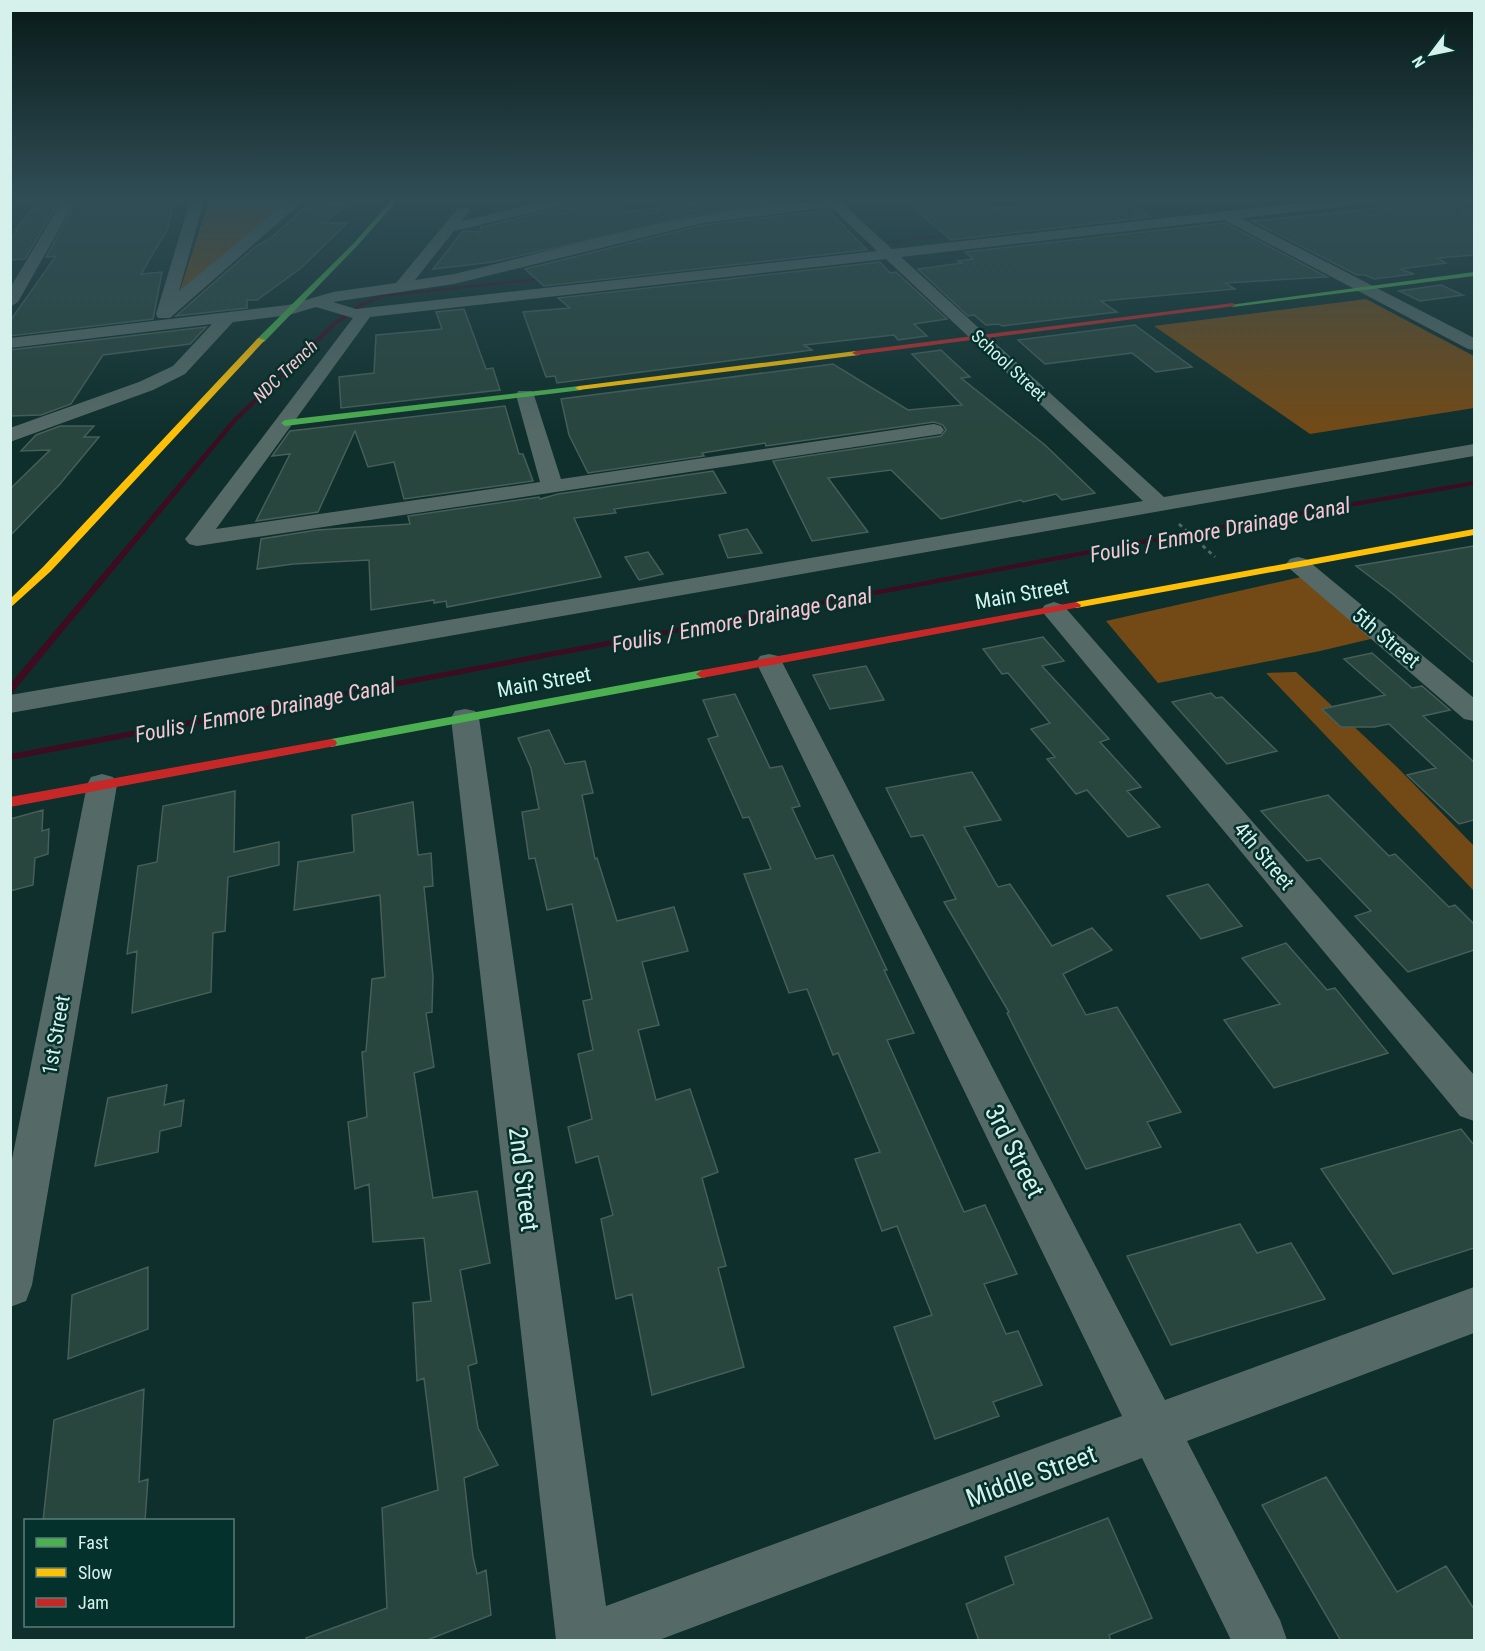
<svg xmlns="http://www.w3.org/2000/svg" width="1485" height="1651" viewBox="0 0 1485 1651" font-family="'Roboto Condensed',sans-serif">
<style>
.green{fill:#734a16}
.lines{fill:none;stroke-linecap:round;stroke-linejoin:round}
.stream{fill:#3d0c20;fill-rule:evenodd}
.building{fill:#28453e;stroke:#475e59;stroke-width:1.5}
.path{stroke:#526765;stroke-width:3;stroke-dasharray:4 4;stroke-linecap:butt}
.street{fill:#556a67;fill-rule:evenodd}
.fast{fill:#4caf50;fill-rule:evenodd}
.slow{fill:#ffc107;fill-rule:evenodd}
.jam{fill:#c62828;fill-rule:evenodd}
.labels{text-anchor:middle;dominant-baseline:central;stroke-width:5;stroke-linejoin:round;paint-order:stroke}
.far-street-label{font-size:18px;fill:#d6f1ec;stroke:#05312c}
.far-water-label{font-size:18px;font-style:italic;fill:#fec2d1;stroke:#05312c}
.street-label{font-size:21px;fill:#d6f1ec;stroke:#05312c}
.water-label{font-size:22px;font-style:italic;fill:#fec2d1;stroke:#05312c}
.near-street-label{font-size:26px;fill:#d6f1ec;stroke:#05312c}
</style>
<rect width="100%" height="100%" fill="#0e2f2c"/>
<path class="green" d="M209,201H289L179,293Z
M1366,299L1474,356V408L1310,434L1154,326Z
M1301,577L1375,638L1320,651L1158,683L1106,621Z
M1296,672L1397,767L1474,846V891L1266,673Z"/>
<g class="lines">
<path class="stream" d="M1238,201H1253L1134,216L1132,215Z
M957,233L958,235L851,247L849,246Z
M548,277L550,279L383,297L365,305L336,325L236,422L13,692H10V684L232,420L332,323L361,303L382,295Z
M1474,481V485L1211,531L10,760V754L1211,527Z"/>
</g>
<path class="building" d="M39,201H59L25,259L10,260V240L18,230H15Z
M77,201H111V205L174,201L168,228L141,274L162,272L153,319L10,336V321L56,256L46,257Z
M712,201H795L702,214L493,262L433,269L463,231L480,232L481,227L557,209L616,202L626,212Z
M906,201H981L993,208L1053,201H1124L1151,217L951,240Z
M1368,201H1443L1474,213V255L1437,258L1446,263L1400,269L1414,274L1374,279L1365,275H1357L1252,221L1383,208Z
M310,203L350,204L323,223H347L301,268L257,300H247V308L176,316L256,246L271,238Z
M828,210L867,250L544,286L525,269L703,225Z
M1225,223L1327,277L1225,283L1235,289L1101,301L1117,312L1002,326L999,324L986,325L974,315L968,316L918,269L962,263L958,261L973,259L965,252Z
M880,262L890,273L896,272L947,319L914,324L927,336L898,340L894,335L804,345L812,350L557,383L555,376L546,377L523,312L570,308L558,298Z
M1441,285L1463,295L1420,301L1399,291Z
M464,309L486,369L493,368L500,390L341,408L339,377L374,373L376,335L442,329L436,312Z
M1135,325L1192,367L1156,372L1132,353L1045,364L1018,340Z
M206,327L190,344L103,355L71,404L41,415L10,416V350Z
M941,350L970,377L961,378L1045,445L1095,493L1062,500L1056,494L1023,502L1021,500L941,519L891,470L828,478L868,532L812,541L773,461L941,436L946,430L943,425L934,422L766,446L765,443L702,453L704,456L588,473L569,435L561,399L833,364L908,410L962,405L912,354Z
M505,406L519,454H523L533,481L404,499L394,462L368,467L355,431L318,512L256,521L290,454L272,456L290,431Z
M60,426H94L84,437H99L60,484L10,536V489L50,450L21,451L36,435Z
M713,471L726,493L614,509L616,513L574,518L601,577L447,607L446,601L434,603V600L371,610L369,560L293,564L257,569L261,539L317,530L410,524L408,516L539,497L540,499L558,494Z
M747,529L762,553L728,558L719,535Z
M1474,546V663L1393,594L1356,566Z
M648,552L663,574L639,580L625,557Z
M1043,637L1064,661L1042,666L1109,739L1100,742L1141,787L1127,791L1160,827L1128,837L1087,790L1076,794L1047,759L1055,757L1031,729L1050,723L1008,673L1002,674L983,649Z
M1372,653L1412,688L1422,686L1450,710L1423,716L1474,762V820L1459,824L1407,775L1436,768L1389,724L1374,727H1341L1322,709L1385,695L1344,659Z
M866,666L884,700L830,709L813,675Z
M1211,693L1216,698L1222,697L1277,751L1227,764L1172,702Z
M735,694L770,768L782,766L800,806L792,808L816,859L833,855L887,970H884L914,1033L887,1040L964,1212L985,1205L1017,1274L984,1284L1006,1334L1018,1331L1042,1385L993,1402L999,1416L935,1439L894,1327L932,1315L897,1226L882,1231L855,1159L880,1152L838,1053L833,1055L807,989L789,993L744,874L771,869L749,817L743,818L708,739L718,736L703,700Z
M549,730L565,764L585,761L593,793L582,795L595,859L597,858L617,921L674,907L688,951L642,962L659,1025L638,1030L656,1100L690,1089L718,1172L702,1178L726,1266L718,1268L744,1367L652,1395L632,1294L616,1299L601,1219L613,1215L598,1156L576,1163L568,1127L592,1119L578,1054L593,1050L583,1001L592,999L572,904L547,910L535,858L529,859L522,812L539,809L531,768L518,738Z
M972,772L1001,820L964,827L998,887L1010,884L1052,946L1092,928L1112,950L1063,974L1086,1015L1117,1007L1181,1112L1147,1122L1161,1147L1086,1169L1007,1013L1009,1012L944,902L956,899L923,835L911,837L886,788Z
M235,791L234,852L279,842V865L228,877L225,931L213,933L211,992L132,1013L137,951L127,954L138,866L157,862L163,806Z
M1328,795L1389,856L1395,854L1449,907L1455,905L1474,924V950L1408,972L1355,916L1371,911L1320,858L1307,861L1261,811Z
M413,802L418,855L431,853L433,886L424,887L433,976L432,1012L426,1013L434,1067L414,1073L433,1198L477,1191L490,1263L460,1270L477,1363L468,1366L478,1428L498,1465L464,1478L473,1557L477,1574L486,1570L491,1615L425,1641H307L306,1638L387,1608L382,1508L438,1490L424,1378L417,1381L413,1303L431,1301L424,1238L373,1242L369,1184L355,1189L348,1122L367,1117L362,1052L366,1051L372,979L385,977L380,895L294,910L298,862L354,852L352,815Z
M43,810L42,831L49,829L48,854L35,858L33,885L10,891V819Z
M1208,884L1242,926L1201,939L1167,896Z
M1286,943L1327,990L1335,988L1388,1053L1274,1088L1224,1020L1280,1004L1242,958Z
M167,1085L164,1105L184,1100L181,1126L160,1131L158,1152L95,1166L108,1098Z
M1461,1129L1474,1145V1248L1393,1274L1321,1169Z
M1240,1224L1257,1253L1291,1243L1325,1299L1171,1345L1127,1256Z
M148,1267V1329L68,1359L72,1295Z
M144,1389L139,1482L148,1479L145,1521H43L54,1420Z
M1326,1477L1397,1592L1446,1566L1474,1609V1641H1341L1262,1505Z
M1108,1518L1152,1618L1109,1635L1111,1641H979L966,1604L1014,1584L1005,1557Z"/>
<g class="lines">
<path class="path" d="M1179,524L1215,557"/>
<path class="street" d="M62,201H75L18,302L10,307V288Z
M190,201H204L179,291L288,201H303L170,318H158L156,314Z
M545,201H570L569,204L454,231L415,280L454,274C585,243 718,201 853,201L844,205L892,249L1317,201H1362L1356,205L1241,218L1474,338V350L1468,349L1224,220L901,257L1164,497L1474,444V456L10,713V695L1143,501L886,259L370,317L216,529L540,482L516,395L518,391H532L534,395L561,479L934,424L941,426L944,430L941,434L197,546L189,544L185,539L189,534L353,318L316,307L289,315L233,322L185,374L153,390L10,442V428L139,382L173,366L212,324L10,348V338L288,305L333,292L396,283L458,208H468L470,211L462,221ZM831,207L877,251L356,309L333,302L454,284L703,223Z
M1298,557L1306,559L1474,698V721L1464,719L1290,569L1286,564L1290,559Z
M1054,602L1063,605L1474,1075V1121L1460,1116L1045,615L1041,610L1045,605Z
M769,654L778,656L782,662L1165,1400L1474,1287V1333L1187,1441L1280,1620L1287,1640H1231L1142,1458L659,1640H556L451,718L455,711L465,709L475,711L479,718L606,1606L1122,1416L756,662L760,656Z
M102,774L113,777L117,785L32,1285L26,1301L10,1307V1169L87,785L91,777Z"/>
<path class="fast" d="M391,201H397L357,246L264,342H258V338L353,244Z
M1474,272V276L1233,307L1230,305Z
M579,386H582V390L285,426L281,423L285,420Z
M702,670L706,671L708,674L706,677L331,747L325,743L331,739Z"/>
<path class="slow" d="M258,338L265,340L51,571L10,608V599L43,567Z
M856,351L860,353L859,355L579,390L575,388L579,386Z
M1474,529V535L1076,608L1071,605L1076,602Z"/>
<path class="jam" d="M1233,303L1235,306L856,355L852,353L856,351Z
M1076,602L1081,605L1080,607L702,678L696,674L702,670Z
M331,739L335,740L337,743L335,746L10,807V797Z"/>
</g>
<linearGradient id="sky" x2="0" y2="1"><stop stop-color="#081a18"/><stop offset="0.46" stop-color="#304d56"/><stop offset="1" stop-color="#304d56" stop-opacity="0"/></linearGradient>
<rect width="1485" height="433" fill="url(#sky)"/>
<g class="labels">
<g class="far-street-label">
<text transform="translate(1009 365) rotate(43)">School Street</text>
</g>
<g class="far-water-label">
<text transform="translate(285 371) rotate(-44)">NDC Trench</text>
</g>
<g class="street-label">
<text transform="translate(1022 594) rotate(-10)">Main Street</text>
<text transform="translate(1386 638) rotate(40)">5th Street</text>
<text transform="translate(544 682) rotate(-10)">Main Street</text>
<text transform="translate(1264 856) rotate(50)">4th Street</text>
<text transform="translate(56 1035) rotate(-80)">1st Street</text>
</g>
<g class="water-label">
<text transform="translate(1220 530) rotate(-11)">Foulis / Enmore Drainage Canal</text>
<text transform="translate(742 620) rotate(-11)">Foulis / Enmore Drainage Canal</text>
<text transform="translate(265 710) rotate(-11)">Foulis / Enmore Drainage Canal</text>
</g>
<g class="near-street-label">
<text transform="translate(1015 1151) rotate(63)">3rd Street</text>
<text transform="translate(524 1179) rotate(83)">2nd Street</text>
<text transform="translate(1031 1476) rotate(-20)">Middle Street</text>
</g>
</g>
<rect width="1485" height="1651" fill="none" stroke="#d6f1ec" stroke-width="24"/>
<rect x="24" y="1519" width="210" height="108" fill="#05312c" stroke="#597e79" stroke-width="1.5"/>
<rect x="36" y="1538" width="30" height="9" fill="#4caf50" stroke="#597e79" stroke-width="1.5"/>
<text x="78" y="1549" font-size="18" fill="#d6f1ec">Fast</text>
<rect x="36" y="1568" width="30" height="9" fill="#ffc107" stroke="#597e79" stroke-width="1.5"/>
<text x="78" y="1579" font-size="18" fill="#d6f1ec">Slow</text>
<rect x="36" y="1598" width="30" height="9" fill="#c62828" stroke="#597e79" stroke-width="1.5"/>
<text x="78" y="1609" font-size="18" fill="#d6f1ec">Jam</text>
<g transform="translate(1431 54) rotate(238)" stroke="#05312c" stroke-width="4.5" paint-order="stroke">
<path d="M0-4.5L10 22L0 15L-10 22Z" fill="#d6f1ec"/>
<text y="-9" font-size="16" font-weight="bold" text-anchor="middle" fill="#d6f1ec">N</text>
</g>
</svg>
